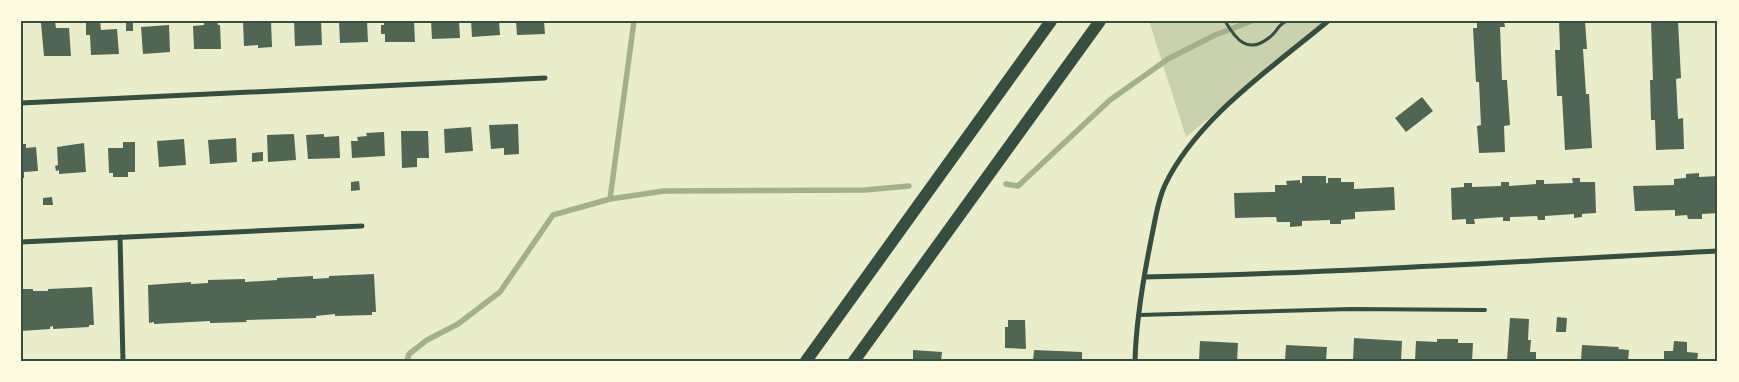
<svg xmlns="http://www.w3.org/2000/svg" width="1739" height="382" viewBox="0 0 1739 382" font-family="'DejaVu Sans',sans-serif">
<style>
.green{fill:#cad2ad}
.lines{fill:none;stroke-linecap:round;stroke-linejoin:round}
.stream{stroke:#a3b18a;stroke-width:5.5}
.building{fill:#4f6655}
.path{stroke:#344e41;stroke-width:3}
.service{stroke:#344e41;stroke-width:4}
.minor{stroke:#344e41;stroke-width:5}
.primary{stroke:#344e41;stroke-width:12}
.neatline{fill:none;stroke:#344e41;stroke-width:2}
</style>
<rect width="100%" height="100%" fill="#e9edc9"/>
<path class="green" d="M1149,21H1327L1186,137Z"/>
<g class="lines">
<path class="stream" d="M1006,184L1018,186L1110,100L1168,59L1215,35L1252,21
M610,199L634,21
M407,361L409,354L427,340L458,324L500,292L553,215L610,199L664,191L865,190L909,186"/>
</g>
<path class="building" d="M86,21H100L101,30L117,29L119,54L91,55L90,35H86Z
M126,21H133V31H126Z
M204,21H217L218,25H220L221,49H194L193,26L204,25Z
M243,21H271L272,47L258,48V45L244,46Z
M294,21H321L322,45L295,46Z
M339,21H367L368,42L340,43Z
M384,21H414L415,42H385V34H381V25H384Z
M431,21H459L460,38L432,39Z
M471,21H499L500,35L472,37Z
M516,21H544L545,34L517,35Z
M1477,21H1504L1505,27H1500L1502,80H1507L1510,125L1504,126L1505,152L1479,153L1477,126L1481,125L1479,82H1476L1473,28H1477Z
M1559,21H1585L1587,49H1583L1586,94H1589L1592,148L1565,150L1562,96H1557L1555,50H1560Z
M1651,21H1678L1681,78L1676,79L1678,119L1683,118L1684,149L1656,150L1655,120H1651L1650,80H1653Z
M55,22L56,28H69L71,56H44L41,23Z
M169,25L170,52L143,54L141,27Z
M1422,97L1433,111L1406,132L1395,118Z
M518,124L519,154L504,155V148L491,149L489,125Z
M471,127L473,151L445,153L444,129Z
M401,131H428L429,158H417V167L402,168Z
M384,132L385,156L352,158L351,141H358L357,137L367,136L366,133Z
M294,134L296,160L268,162L267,135Z
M324,134V137L339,136L340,158L308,159L306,135Z
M236,138L237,162L210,164L208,140Z
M184,139L186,165L159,167L157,141Z
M123,142H135V172H128V177H113V173H109L108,148H123Z
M84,143L86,172L59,174V170L56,171L55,166L58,165L57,147Z
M21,144H26V148L36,147L38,171L24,172V178H21Z
M263,152V161L252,162V153Z
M1699,173V177L1718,176V213L1702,214V219H1688L1687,215L1675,216V210L1635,211L1633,186L1674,185V179L1686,178V174Z
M1302,176H1326V183H1328V178H1341V182H1354V189L1394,187L1395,210L1355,212V219L1341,220V224H1330V220L1302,221V226L1290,227V222H1277L1276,217L1235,218L1234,193L1275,192V185H1287L1286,181L1300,180V183H1302Z
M1572,178H1580V182H1595L1596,213L1582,214V217L1574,218V214L1545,216V220H1538L1537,216L1510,217V221H1503V217L1474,219L1475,224H1466V219L1452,220L1451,188L1464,187V183H1472V187L1501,186V182H1509V186L1536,184V180H1544V184L1573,183Z
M359,181L360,190L351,191V182Z
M52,197L53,205H43V198Z
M374,274L376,312H372V315L335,316V314L316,316V318L246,320L247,322L210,323V321L154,324V322L149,323L148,285L191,282V284L208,283V280L245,279V282L277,280V278L313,276V279L329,278V276Z
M92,287L94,325H89V327L53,329V326L50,327V329L21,331V289H33V291H48V289Z
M1557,317L1567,318L1566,332H1556Z
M1510,318L1529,319L1528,340H1531L1530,352H1536V361H1507Z
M1008,320H1025L1026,349L1005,348V327H1008Z
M1354,338L1402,341L1401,361H1353Z
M1437,339H1458V343H1473L1472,361H1415L1416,341L1437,342Z
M1200,341L1238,343L1237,361H1199Z
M1674,341L1687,342V352L1698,353L1697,361H1664V351H1673Z
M1286,345L1327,347L1326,361H1285Z
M1582,345L1619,347L1618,349L1629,350L1628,361H1581Z
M913,350L942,352L941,361H913Z
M1034,350L1082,352V361H1033Z"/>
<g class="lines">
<path class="path" d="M1225,21C1236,40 1248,55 1270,37C1278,31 1277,25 1287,21"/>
<path class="service" d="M1139,315L1351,309L1485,310"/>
<path class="minor" d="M21,103L545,78
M120,237L123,361
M21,242L362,226
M1144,277C1335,273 1527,261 1718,251
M1135,361C1136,320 1143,280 1151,240C1155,222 1157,202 1165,185C1196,119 1273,67 1328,21"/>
<path class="primary" d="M806,361L1051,21
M854,361L1100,21"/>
</g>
<rect width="1739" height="382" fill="none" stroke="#fefae0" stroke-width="45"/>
<rect x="22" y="22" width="1694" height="338" class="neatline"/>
</svg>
